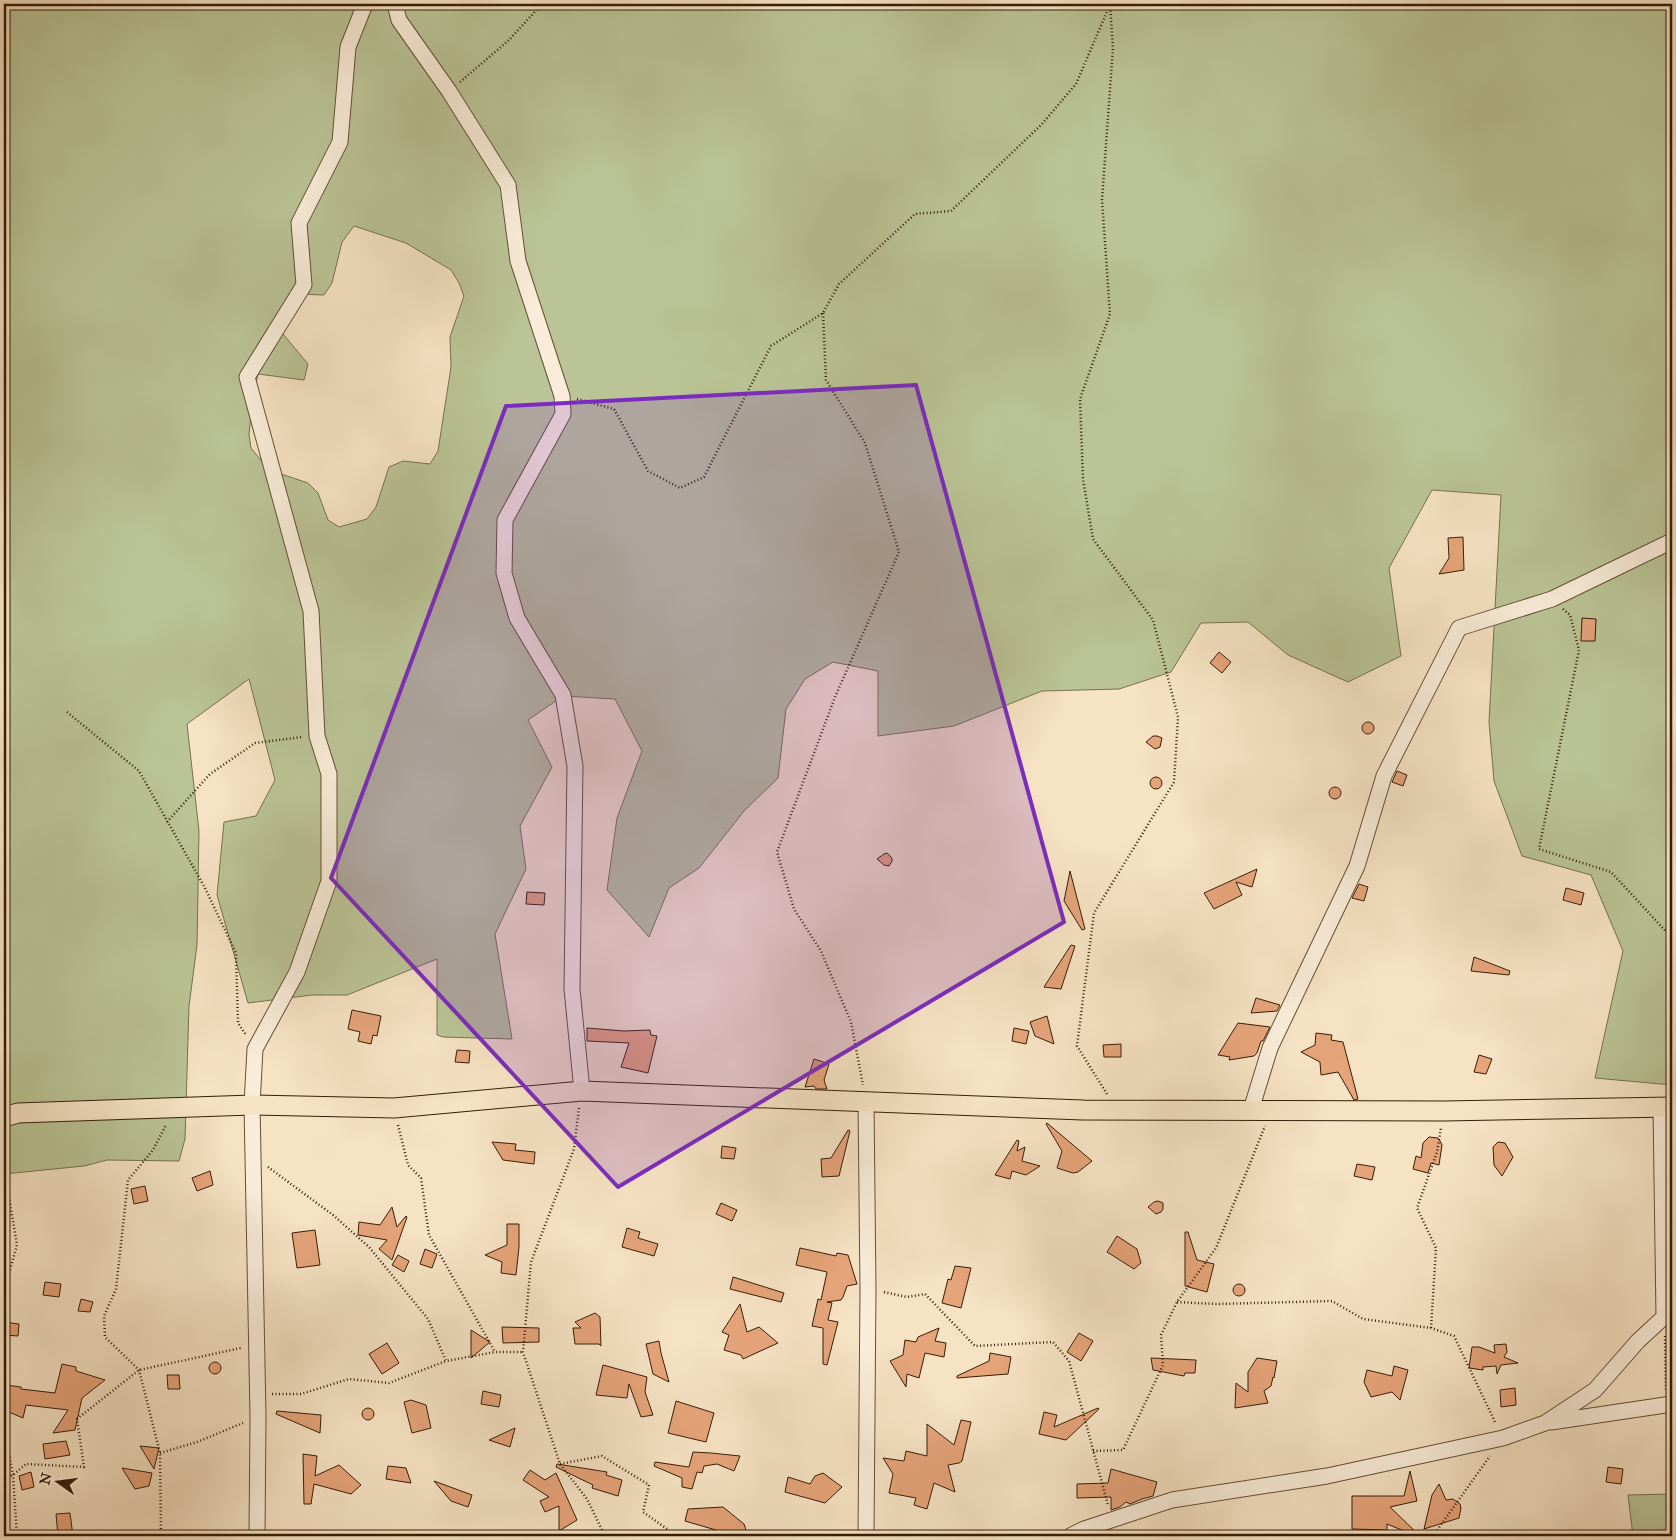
<svg xmlns="http://www.w3.org/2000/svg" width="1676" height="1540" viewBox="0 0 1676 1540" font-family="'IM FELL Great Primer',serif">
<style>
.green{fill:#bac496;stroke:#78704e;fill-rule:evenodd}
.building{fill:#e6a47a;stroke:#361d07}
.lines{fill:none;stroke-linecap:round;stroke-linejoin:round}
.minor-casing{stroke:#664e36;stroke-width:17}
.major-casing{stroke:#361d07;stroke-width:21}
.path{stroke:#361d07;stroke-width:2.5;stroke-dasharray:1 2.5;stroke-linecap:butt}
.minor{stroke:#f9edd9;stroke-width:15}
.major{stroke:#f6e3c4;stroke-width:19}
.marked{fill:#7b2cbf;fill-opacity:0.2;stroke:#7b2cbf;stroke-width:4;stroke-linejoin:round}
</style>
<rect width="100%" height="100%" fill="#f6e3c4"/>
<filter id="stains"><feTurbulence type="fractalNoise" baseFrequency=".004" numOctaves="4"/><feColorMatrix values="0 0 0 0 .2 0 0 0 0 .09 0 0 0 0 .02 0 0 0 .5 -.17"/></filter>
<radialGradient id="worn" r=".72"><stop offset=".6" stop-color="#630" stop-opacity="0"/><stop offset="1" stop-color="#630" stop-opacity=".3"/></radialGradient>
<path class="green" d="M4,4H1672V1085L1595,1078L1623,951L1591,875L1522,856L1494,781L1489,722L1501,495L1432,490L1389,568L1401,656L1348,682L1288,655L1248,622L1201,623L1171,672L1119,689L1042,691L954,726L878,736V671L833,662L805,679L786,709L778,778L744,811L699,868L669,888L649,937L607,890L617,818L642,751L615,699L563,696L528,720L552,767L520,826L526,869L495,934L512,1039L443,1037L437,1035V959L347,995H312L248,1003L217,895L224,822L256,816L275,780L249,679L187,724L199,831L197,945L189,1006L185,1139L179,1161L107,1160L84,1166L4,1174ZM354,226L406,243L451,270L459,283L464,296L450,337L451,367L438,451L430,464L403,461L389,467L376,507L367,519L339,527L328,520L318,493L308,483L269,470L251,448L249,434L252,404L258,374L304,380L308,364L278,328L296,294L324,295L332,283L342,242Z
M1672,1494V1536H1633L1628,1495Z"/>
<path class="building" d="M1463,537L1464,570L1439,574L1449,558L1448,538Z
M1582,618L1596,619L1595,641H1581Z
M1219,652L1231,662L1222,673L1210,663Z
M1362 728a6 6 0 1 1 12 0a6 6 0 1 1-12 0Z
M1153,736H1157L1162,738L1160,747L1155,749L1146,742Z
M1397,771L1407,775L1403,786L1392,782Z
M1150 783a6 6 0 1 1 12 0a6 6 0 1 1-12 0Z
M1329 793a6 6 0 1 1 12 0a6 6 0 1 1-12 0Z
M887,853L892,858V861L889,866L884,865L877,859L884,854Z
M1257,869L1252,887L1236,882L1242,895L1214,909L1204,893Z
M1070,871L1085,929L1082,930L1064,901Z
M1359,884L1368,887L1364,901L1352,898Z
M1566,888L1584,893L1581,905L1563,900Z
M527,892L545,893L544,905L526,904Z
M1071,945L1075,946L1061,989L1044,987Z
M1474,957L1510,971L1509,975L1471,971Z
M1256,998L1280,1005L1277,1011L1251,1013Z
M352,1010L381,1016L377,1036L373,1035L371,1044L358,1041L360,1032L348,1029Z
M1047,1016L1054,1044L1035,1036L1030,1022Z
M1238,1023L1270,1027L1263,1041H1261L1257,1053L1254,1056L1229,1060L1230,1057L1218,1055Z
M587,1028L624,1031L650,1030L651,1035L657,1036L648,1073L621,1067L629,1043L587,1041Z
M1014,1028L1029,1031L1026,1044L1012,1041Z
M1316,1033L1332,1035L1331,1040L1343,1042L1358,1099L1354,1100L1338,1072L1321,1075L1320,1062L1301,1052L1315,1045Z
M1121,1044V1057H1104L1103,1045Z
M457,1050L470,1051L469,1063L455,1062Z
M1479,1055L1492,1059L1486,1074L1474,1072Z
M814,1059L829,1064L824,1080L827,1089H816L814,1086L805,1087Z
M1047,1123L1092,1161L1078,1172L1073,1173L1057,1168L1062,1151L1046,1124Z
M848,1130L850,1131L839,1176L822,1177L821,1159L831,1158Z
M1429,1137L1438,1138L1440,1141L1442,1145L1439,1165L1431,1163L1428,1173L1413,1169L1416,1156L1421,1158L1423,1143Z
M1017,1140L1019,1141L1017,1151L1025,1147L1022,1161L1040,1166L1026,1175L1012,1171L1010,1179L995,1175Z
M492,1142L516,1144L515,1150L535,1152L534,1164L503,1160Z
M1498,1142L1505,1143L1513,1157L1502,1176L1494,1165L1493,1147Z
M722,1146L736,1148L734,1159L721,1158Z
M1357,1164L1375,1167L1372,1180L1354,1176Z
M210,1171L213,1185L197,1191L192,1178Z
M145,1186L148,1201L134,1204L131,1189Z
M1158,1201L1163,1203V1209L1161,1212L1156,1214L1148,1207L1154,1202Z
M721,1203L737,1210L732,1221L716,1214Z
M392,1207L397,1227L406,1216L407,1217L392,1260L379,1249L387,1240L358,1235L359,1222L380,1225Z
M507,1224H519V1247L516,1275L501,1273L502,1262L485,1255L507,1245Z
M627,1228L640,1232L638,1238L658,1244L654,1256L622,1247Z
M315,1230L320,1265L297,1268L292,1233Z
M1185,1232H1188L1197,1260L1214,1264L1207,1292L1185,1286Z
M1117,1236L1137,1249L1141,1263L1134,1269L1107,1252Z
M800,1248L836,1256L837,1253L848,1255L857,1284L847,1286L843,1297L841,1300L827,1302L832,1303L828,1320L838,1322L827,1365L823,1364V1328L812,1326L818,1299L821,1300L827,1272L796,1265Z
M425,1249L437,1254L432,1268L420,1264Z
M398,1255L409,1261L404,1272L392,1265Z
M955,1266L971,1268L961,1308L942,1303L948,1279L951,1280Z
M733,1277L784,1293L781,1302L730,1289Z
M45,1282L61,1284L59,1297L43,1295Z
M1233 1290a6 6 0 1 1 12 0a6 6 0 1 1-12 0Z
M81,1299L93,1302L90,1312L78,1311Z
M740,1304L747,1332L759,1327L778,1343L743,1359L741,1355L724,1350L729,1335L722,1332Z
M595,1313L600,1317L601,1346L599,1344H575L573,1328H581L575,1322Z
M4,1322L19,1324L18,1336L4,1335Z
M502,1327L539,1328V1342L503,1343Z
M939,1328L935,1341L946,1343L944,1357L925,1353L919,1378L907,1374L906,1387L890,1361L903,1355L905,1340L916,1342L918,1337Z
M471,1330L490,1342L471,1358Z
M1079,1333L1093,1341L1081,1361L1067,1352Z
M659,1341L661,1353L669,1382L653,1374L646,1344Z
M387,1343L399,1363L382,1374L369,1354Z
M1506,1344L1507,1352L1504,1357L1518,1363L1501,1365L1497,1374L1496,1366L1483,1367V1370L1469,1368L1472,1347H1479L1495,1353L1494,1345Z
M990,1353L1011,1357L1008,1374L957,1378V1376L989,1361Z
M1151,1358L1196,1360L1195,1373H1185L1184,1376L1153,1370Z
M1257,1358L1277,1361L1274,1378L1273,1377L1271,1386L1264,1391L1268,1403L1235,1408L1236,1383L1248,1392V1372Z
M209 1368a6 6 0 1 1 12 0a6 6 0 1 1-12 0Z
M62,1364L76,1367V1371L105,1380L82,1398L75,1430L53,1433L68,1410L26,1405L23,1418L4,1410L5,1385L21,1387V1389L55,1393Z
M603,1365L647,1377L645,1392L653,1415L641,1417L629,1384L627,1398L596,1395Z
M1394,1366L1408,1370L1400,1400L1392,1392L1371,1397L1364,1382L1367,1370L1392,1376Z
M167,1375H179L180,1389H168Z
M1515,1388L1516,1405L1501,1407L1500,1390Z
M483,1391L501,1395L499,1407L481,1404Z
M411,1400L426,1405L431,1428L412,1433L404,1402Z
M676,1401L714,1413L706,1442L668,1433Z
M362 1414a6 6 0 1 1 12 0a6 6 0 1 1-12 0Z
M1098,1408L1099,1409L1066,1440L1039,1434L1044,1412L1057,1415L1054,1427Z
M277,1411L321,1415L320,1433L276,1414Z
M961,1420L971,1422L962,1461L959,1463L948,1465L955,1492L934,1483L927,1509L914,1505L916,1498L889,1493L893,1474L883,1458L904,1461L906,1451L927,1456V1424L954,1445Z
M515,1428L510,1447L489,1440Z
M66,1441L70,1455L45,1459L43,1444Z
M140,1446L159,1448L154,1469Z
M693,1452L711,1453L740,1456L734,1471L717,1464L704,1466L702,1473L697,1472L692,1489L682,1487V1478L654,1466L655,1462L689,1467Z
M303,1454L317,1456L315,1476L339,1465L361,1485L351,1494L314,1484L311,1504H304Z
M557,1464L607,1472L606,1475L622,1480L618,1496L592,1488L593,1485L556,1467Z
M388,1466L406,1468L411,1483L386,1479Z
M1608,1467L1623,1469L1621,1484L1606,1482Z
M122,1468L152,1473L149,1486L135,1489Z
M1111,1469L1157,1482L1153,1496L1142,1499L1130,1504L1126,1502L1120,1507L1111,1510V1497L1077,1498V1484L1108,1483Z
M530,1470L545,1480L556,1473L577,1520L559,1531V1506L545,1512L540,1501L549,1497L523,1480Z
M1410,1471L1417,1501L1390,1507L1420,1536H1416L1387,1524V1530L1352,1529V1496H1404Z
M31,1472L34,1487L22,1490L19,1476Z
M823,1473L842,1487L825,1503L785,1492L788,1477L810,1484L815,1476Z
M434,1481L472,1495L468,1507L451,1501Z
M1439,1484L1446,1500L1453,1499L1460,1504L1461,1508L1459,1518L1424,1529L1432,1495Z
M723,1507L744,1524L748,1536H726V1533L685,1521L688,1509Z
M70,1513L73,1536H58L56,1514Z"/>
<g class="lines">
<g class="minor-casing">
<path id="minor" d="M395,4L399,20L449,91L508,185L518,261L562,396L563,414L505,520L504,573L517,618L563,695L575,766L572,989L582,1091
M866,1101L868,1289L866,1536
M1251,1110L1270,1048L1357,866L1384,776L1459,628L1552,599L1672,541
M1551,1422L1672,1404
M257,1536L258,1416L252,1105L255,1049L297,972L329,881V774L317,736L311,611L247,377L304,285L299,223L340,142L348,47L365,4
M1070,1536L1084,1529L1172,1500L1327,1476L1503,1438L1545,1423L1595,1390L1638,1341L1664,1317L1661,1108"/>
</g>
<g class="major-casing">
<path id="major" d="M4,1117L18,1113L252,1105L394,1108L582,1091L1083,1110L1444,1111L1672,1107"/>
</g>
<path class="path" d="M460,82L509,40L542,4
M823,313L826,380L865,443L899,552L835,697L777,852L794,909L821,951L851,1022L863,1085
M577,399L614,409L648,471L680,488L704,477L771,346L823,313L839,284L915,214L951,211L1042,124L1076,84L1109,7
M1563,609L1570,615L1579,650L1539,849L1611,872L1672,938
M67,712L139,771L205,888L236,953L238,1023L246,1035
M167,822L210,774L255,743L302,737
M1107,1094L1077,1046L1094,913L1174,782L1178,717L1153,620L1093,539L1083,479L1080,399L1110,314L1102,200L1113,48L1110,5
M579,1108L574,1149L531,1262L523,1352L560,1464L587,1499L605,1536
M398,1125L408,1165L421,1178L429,1235L495,1352
M268,1167L333,1215L369,1247L428,1319L446,1361L495,1352H523
M4,1173L8,1191L17,1245L4,1291
M884,1292L907,1297L925,1294L975,1346L1053,1342L1069,1361L1108,1505
M1177,1302L1216,1304L1332,1301L1363,1319L1431,1328L1454,1336L1496,1424
M1431,1328L1436,1248L1417,1208L1437,1152L1441,1128
M1665,1336L1666,1391
M272,1394H301L349,1379L389,1383L446,1361
M1668,1419L1672,1536
M4,1426L13,1475L17,1536
M1093,1451L1123,1450L1163,1365L1161,1335L1177,1302L1216,1248L1265,1126
M160,1453L197,1442L243,1423
M560,1464L602,1456L649,1485L643,1512L677,1536
M4,1478L13,1475L26,1464L84,1467L77,1419L139,1370L241,1348
M161,1536L160,1453L139,1370L105,1337L104,1316L116,1289L128,1180L153,1150L166,1125
M1433,1536L1490,1456"/>
<use href="#minor" class="minor"/>
<use href="#major" class="major"/>
</g>
<path class="marked" d="M916,385L1064,922L618,1187L331,878L506,406Z"/>
<rect width="1676" height="1540" fill="none" stroke="#f6e3c4" stroke-width="20"/>
<rect x="5" y="5" width="1666" height="1530" fill="none" stroke="#361d07" stroke-width="2.5"/>
<rect x="10" y="10" width="1656" height="1520" fill="none" stroke="#361d07"/>
<g transform="translate(58 1482) rotate(284)" stroke="#f9edd9" stroke-width="4" paint-order="stroke">
<path d="M0-4L9 19L0 12L-9 19Z" fill="#361d07"/>
<text y="-8" font-size="14" font-weight="bold" text-anchor="middle" fill="#361d07">N</text>
</g>
<rect width="100%" height="100%" filter="url(#stains)"/>
<rect width="100%" height="100%" fill="url(#worn)"/>
</svg>
